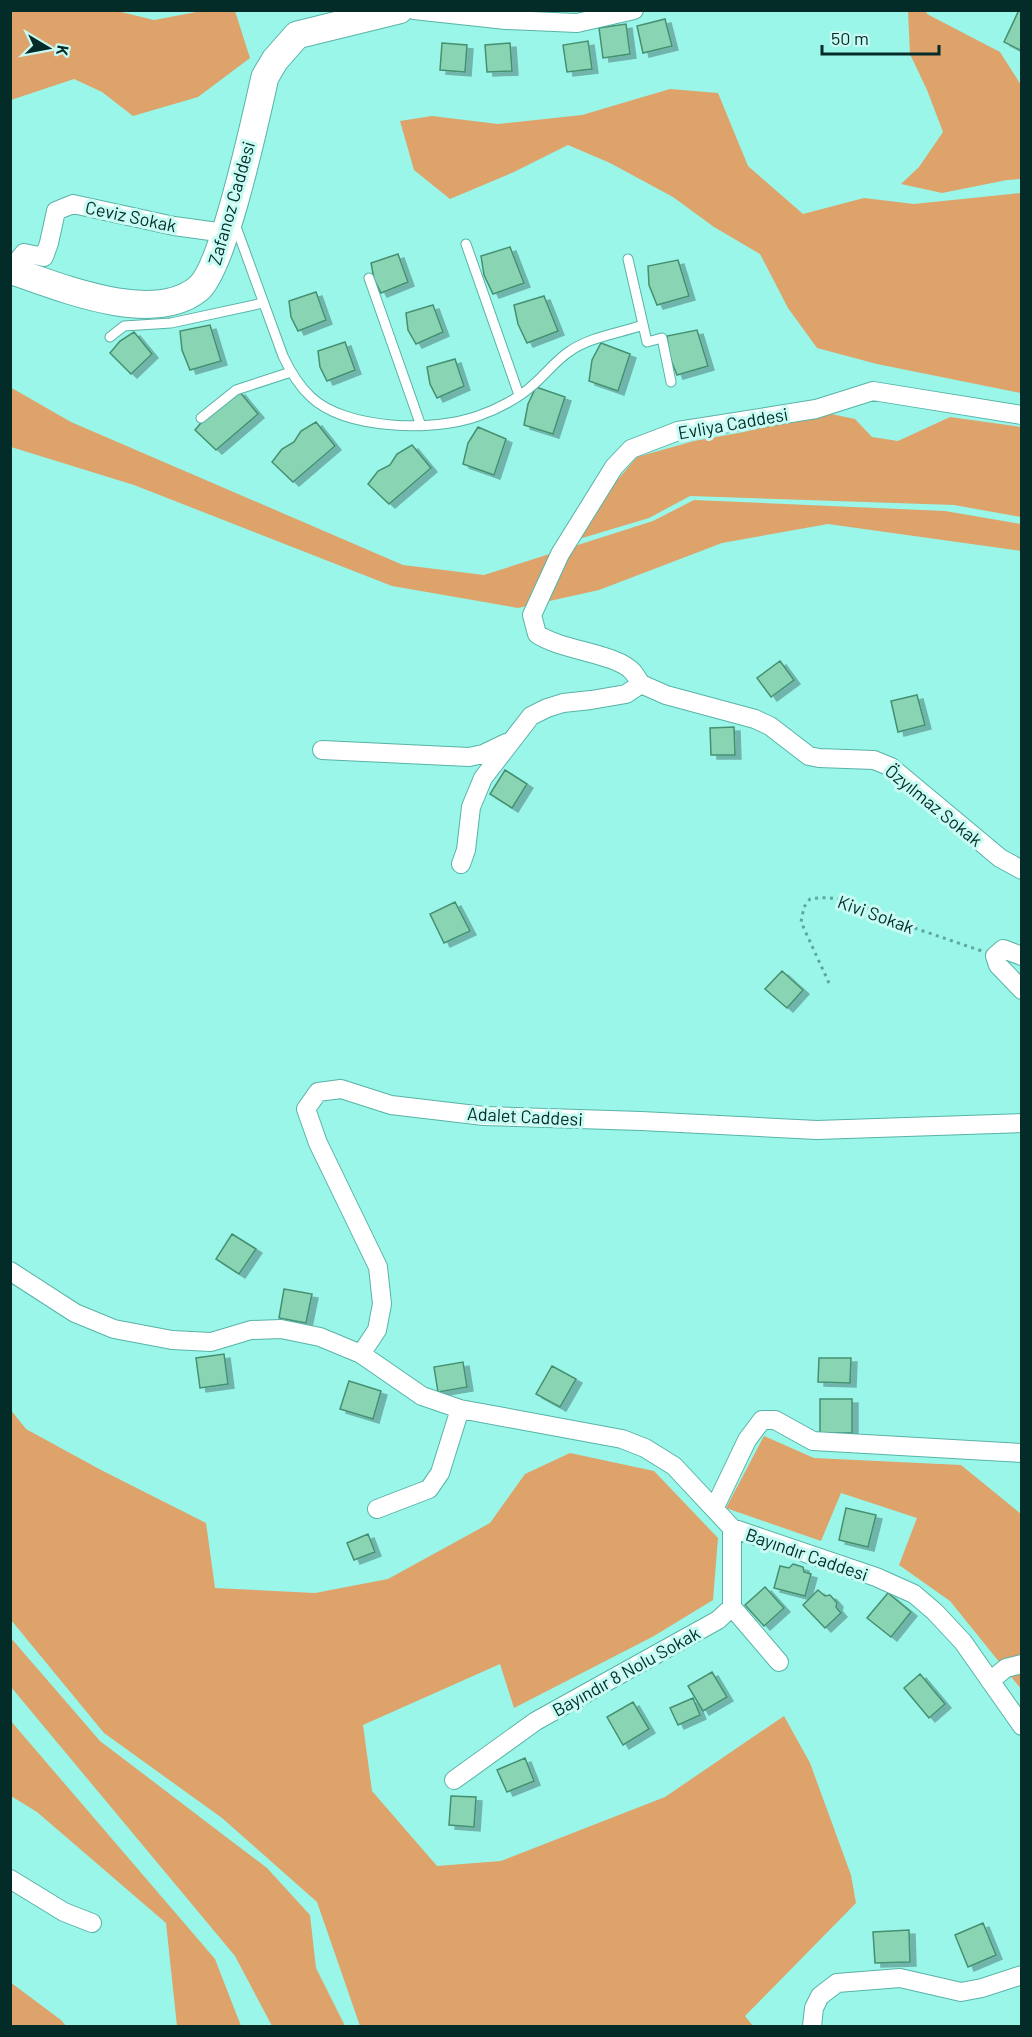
<svg xmlns="http://www.w3.org/2000/svg" width="1032" height="2037" viewBox="0 0 1032 2037" font-family="Barlow,sans-serif">
<style>
.green{fill:#dda36a}
.building{fill:#89d4b2;stroke:#459071;stroke-width:1.5;filter:url(#shadow)}
.lines{fill:none;stroke-linecap:round;stroke-linejoin:round}
.lane-casing{stroke:#58b3a7;stroke-width:11}
.street-casing{stroke:#58b3a7;stroke-width:20}
.secondary-casing{stroke:#58b3a7;stroke-width:29}
.path{stroke:#5fa79e;stroke-width:3;stroke-dasharray:3 4.5;stroke-linecap:butt}
.lane{stroke:#fff;stroke-width:9}
.street{stroke:#fff;stroke-width:18}
.secondary{stroke:#fff;stroke-width:27}
.labels{text-anchor:middle;dominant-baseline:central;stroke-width:6;stroke-linejoin:round;paint-order:stroke}
.street-label{font-size:18px;fill:#032c28;stroke:#c8fbf3}
</style>
<defs>
<filter id="shadow"><feDropShadow dx="6" dy="4" stdDeviation="0" flood-color="#0004"/></filter>
</defs>
<rect width="100%" height="100%" fill="#9af6e9"/>
<path class="green" d="M11,10L117,11L154,20L202,11H235L250,58L198,97L133,116L102,92L74,79L11,100Z
M908,11H926L927,14L1000,52L1021,85V179L1007,180L942,193L901,184L919,167L943,132L927,90L910,54Z
M670,89L718,93L748,166L803,214L864,198L914,204L1021,193V393L877,364L817,348L788,308L760,254L714,227L673,197L610,163L568,145L514,172L450,199L414,170L400,121L432,116L498,124L582,115Z
M10,387L71,422L403,565L484,575L653,521L694,500L945,511L1021,524V551L828,524L722,543L599,590L518,608L392,586L134,485L11,447Z
M831,414L855,419L872,437L898,441L950,417L1021,427V517L954,505L690,496L649,518L579,539L613,485L637,457L694,441L744,432L802,418Z
M10,1409L26,1429L101,1470L206,1523L215,1588L315,1593L388,1579L490,1523L525,1474L570,1453L654,1471L718,1538L713,1600L654,1636L514,1708L500,1664L363,1725L372,1791L437,1866L501,1861L665,1797L784,1716L810,1763L851,1875L856,1903L745,2016L753,2026H360L317,1902L222,1818L104,1733L11,1620Z
M764,1436L814,1458L961,1465L1021,1514V1689L950,1601L899,1565L917,1518L841,1493L821,1541L726,1508Z
M10,1637L100,1741L267,1868L310,1915L316,1968L345,2026H272L235,1956L11,1687Z
M10,1720L215,1959L241,2026H177L166,1923L37,1812L11,1796Z
M10,1982L61,2020L66,2026H11Z"/>
<path class="building" d="M1019,10H1022V51L1004,42Z
M665,19L672,46L643,53L637,26Z
M626,24L630,54L603,58L599,28Z
M588,41L592,69L567,72L563,45Z
M442,43L467,45L465,72L440,70Z
M510,43L512,71L487,72L485,45Z
M510,247L524,283L493,294L484,275L481,256Z
M398,254L408,282L381,293L374,279L371,263Z
M678,260L689,296L657,305L649,285L648,266Z
M316,292L326,320L298,331L291,317L289,301Z
M544,296L558,331L527,343L518,324L514,305Z
M433,305L443,332L416,344L408,330L406,313Z
M210,325L221,361L190,370L182,350L180,331Z
M697,330L708,366L677,375L669,355L667,336Z
M134,332L152,354L131,374L110,353L120,341Z
M345,342L355,370L327,381L320,367L318,351Z
M601,343L630,354L618,391L589,381L592,360Z
M455,359L464,386L437,398L430,384L427,367Z
M536,387L565,397L553,434L524,425L528,404Z
M239,391L258,414L216,450L195,430L206,417Z
M316,422L335,446L293,482L272,462L282,449L294,442L301,431Z
M478,427L506,439L494,475L463,464L468,443Z
M412,445L431,468L389,504L368,484L378,471L390,465L397,454Z
M780,661L794,680L771,697L757,678Z
M917,695L925,725L898,732L891,701Z
M734,727L735,755H711L710,728Z
M505,770L527,784L512,808L490,794Z
M455,902L470,931L444,943L430,914Z
M782,971L803,990L787,1008L765,989Z
M232,1234L256,1249L239,1274L216,1259Z
M284,1289L312,1294L306,1323L279,1318Z
M224,1354L228,1384L200,1388L196,1358Z
M819,1358H851L850,1383L818,1382Z
M463,1362L467,1387L438,1392L434,1367Z
M552,1366L576,1379L560,1407L536,1394Z
M349,1381L381,1391L373,1419L340,1409Z
M820,1399H852V1433H820Z
M846,1508L876,1515L868,1547L839,1540Z
M368,1534L375,1552L354,1560L347,1543Z
M793,1564L803,1567L804,1572L811,1574L805,1596L774,1588L780,1566L789,1568Z
M765,1587L784,1608L764,1626L745,1605Z
M818,1590L825,1596L830,1595L837,1603L836,1607L841,1613L825,1628L803,1605Z
M888,1593L911,1612L891,1637L867,1618Z
M712,1672L727,1697L703,1711L688,1686Z
M920,1674L945,1704L929,1718L904,1688Z
M693,1698L700,1715L678,1725L670,1708Z
M633,1702L649,1729L623,1745L607,1717Z
M525,1758L534,1781L507,1792L497,1770Z
M451,1796L476,1797L474,1827L449,1825Z
M983,1923L996,1955L968,1967L955,1935Z
M909,1930L910,1962L875,1963L873,1932Z"/>
<g class="lines">
<g class="lane-casing">
<path id="lane" d="M235,224L283,356C290,371 298,385 311,397C346,430 434,432 478,416C496,410 519,398 533,385C546,374 556,360 570,351C590,337 620,333 643,325
M466,244L519,395
M628,259L647,342L662,338L671,382
M369,278L421,426
M110,337L124,326L171,323L263,303
M201,418L236,390L291,372"/>
</g>
<g class="street-casing">
<path id="street" d="M414,10L506,20L577,23L634,10
M10,270L24,253L44,257L49,243L56,211L73,204L174,226L225,233
M641,684C639,681 636,676 633,672C616,653 562,651 537,634L532,615L560,554L614,467L631,449L678,431L816,409L873,391L1022,415
M641,684L666,695L755,719L770,726L809,756L819,758L874,760L891,767L1000,858L1022,870
M322,750L469,757L483,754L506,743
M461,864L466,850L471,807L483,778L531,716L547,708L563,703L591,700L626,694L641,684
M1022,956L1003,949L995,956L998,965L1022,990
M10,1271L75,1313L114,1329L172,1340L211,1342L251,1330L281,1329L320,1337L361,1354L422,1396L460,1409L622,1439L645,1448L674,1466L732,1528L876,1577L914,1594L935,1612L963,1642L1022,1726
M361,1354L377,1330L382,1304L378,1267L318,1143L306,1109L318,1092L341,1089L391,1105L484,1116L641,1121L817,1130L1022,1123
M377,1509L429,1489L440,1473L460,1409
M714,1509L747,1440L762,1420H775L813,1441L1022,1453
M732,1607L779,1662
M990,1681L1006,1668L1022,1664
M454,1780L536,1721L718,1620L732,1607V1528
M10,1879L64,1912L92,1923
M812,2026L814,2008L820,1996L837,1983L900,1978L961,1992L982,1988L1022,1975"/>
</g>
<g class="secondary-casing">
<path id="secondary" d="M10,270C60,287 152,326 198,289C224,268 256,116 265,77L275,60L297,35L399,10"/>
</g>
<path class="path" d="M829,983L801,922L804,907L810,899C848,892 885,917 920,930C941,937 961,944 982,951"/>
<use href="#lane" class="lane"/>
<use href="#street" class="street"/>
<use href="#secondary" class="secondary"/>
</g>
<g class="labels">
<g class="street-label">
<text transform="translate(231 203) rotate(-74)">Zafanoz Caddesi</text>
<text transform="translate(131 216) rotate(12)">Ceviz Sokak</text>
<text transform="translate(733 423) rotate(-10)">Evliya Caddesi</text>
<text transform="translate(934 805) rotate(39)">Özyılmaz Sokak</text>
<text transform="translate(876 914) rotate(20)">Kivi Sokak</text>
<text transform="translate(525 1116) rotate(3)">Adalet Caddesi</text>
<text transform="translate(807 1554) rotate(19)">Bayındır Caddesi</text>
<text transform="translate(626 1671) rotate(-29)">Bayındır 8 Nolu Sokak</text>
</g>
</g>
<rect width="1032" height="2037" fill="none" stroke="#032c28" stroke-width="24"/>
<g transform="translate(48 48) rotate(100)" stroke="#c8fbf3" stroke-width="4.5" paint-order="stroke">
<path d="M0-4.5L10 22L0 15L-10 22Z" fill="#032c28"/>
<text y="-9" font-size="16" font-weight="bold" text-anchor="middle" fill="#032c28">K</text>
</g>
<path d="M822 45v9h117v-9" fill="none" stroke="#032c28" stroke-width="3"/>
<text x="831" y="45" font-size="18" fill="#032c28" stroke="#c8fbf3" stroke-width="4.5" paint-order="stroke">50 m</text>
</svg>
